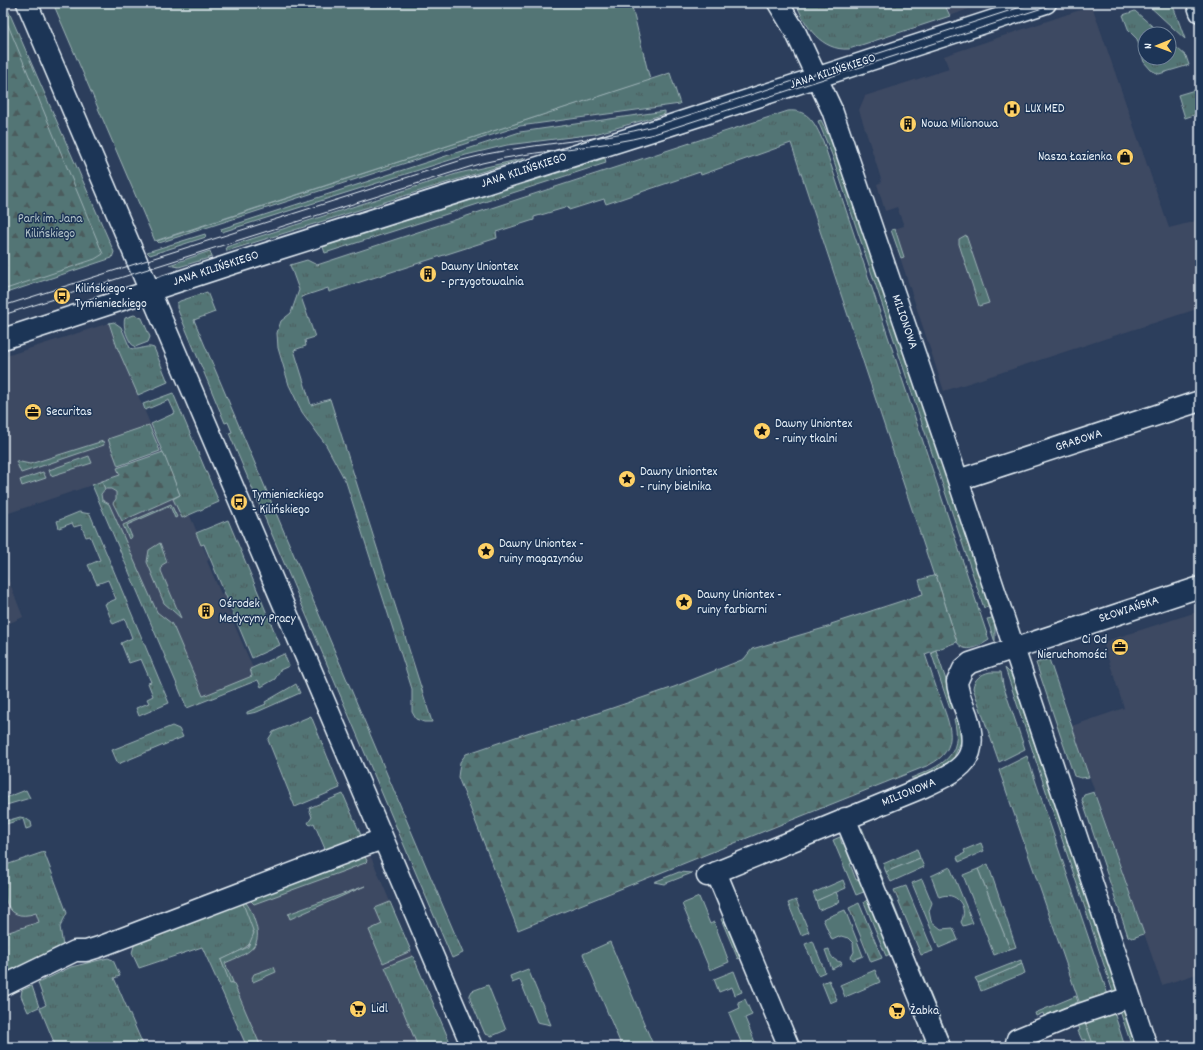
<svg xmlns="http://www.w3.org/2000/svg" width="1203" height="1050" viewBox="0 0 1203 1050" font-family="Dekko,sans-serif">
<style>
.built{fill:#3d4962}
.grass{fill:url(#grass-tufts);stroke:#9db2b6}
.forest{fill:url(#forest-firs);stroke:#9db2b6}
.garden{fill:#527474;stroke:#9db2b6}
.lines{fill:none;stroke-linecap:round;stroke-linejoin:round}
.minor-casing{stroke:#e8f1f8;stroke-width:23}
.minor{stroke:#1d3557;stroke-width:20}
.tram{stroke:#e8f1f8;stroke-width:1}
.labels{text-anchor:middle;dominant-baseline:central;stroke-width:3;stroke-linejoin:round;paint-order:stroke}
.street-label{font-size:13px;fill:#e8f1f8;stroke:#1d3557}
.poi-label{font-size:13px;fill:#e8f1f8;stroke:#1d3557;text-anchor:start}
.park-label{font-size:13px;fill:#b4c5ca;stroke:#1d3557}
</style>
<defs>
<pattern id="grass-tufts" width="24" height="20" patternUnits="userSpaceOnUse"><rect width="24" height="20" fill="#527474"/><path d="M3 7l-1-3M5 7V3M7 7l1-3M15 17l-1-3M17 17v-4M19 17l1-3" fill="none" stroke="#4b5c5d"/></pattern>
<pattern id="forest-firs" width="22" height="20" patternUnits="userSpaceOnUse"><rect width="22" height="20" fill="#527474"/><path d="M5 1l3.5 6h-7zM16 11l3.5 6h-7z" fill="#4b5c5d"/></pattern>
</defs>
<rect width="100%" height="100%" fill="#2c3e5c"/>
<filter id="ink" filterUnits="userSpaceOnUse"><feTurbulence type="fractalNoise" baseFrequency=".025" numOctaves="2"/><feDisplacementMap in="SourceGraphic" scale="8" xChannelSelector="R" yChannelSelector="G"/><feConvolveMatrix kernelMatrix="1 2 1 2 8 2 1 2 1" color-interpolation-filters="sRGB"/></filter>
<g filter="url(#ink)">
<path class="built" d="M946,3H984L950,16Z
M1092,6L1169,228L1200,220V308L944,391L891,230L904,226L897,207L885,211L877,184L882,182L859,110L865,96L949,69L944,56Z
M109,323L117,347L209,560L207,561L221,594L224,593L231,610L229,612L258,680L187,708L92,485L3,515V357Z
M3,566L23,617L3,626Z
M1200,611V973L1162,985L1072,726L1124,708L1103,642Z
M368,850L452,1047H246L202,947L241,898Z
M3,895L9,908L22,915L36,913L39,922L3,934Z"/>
<path class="grass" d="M3,3H5L114,252L112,258L3,294Z
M796,3H944L950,16L849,49C821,51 805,26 796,3Z
M1146,3H1172L1185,39Z
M1135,11L1161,34H1145V58H1169V41L1186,56L1189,65L1159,74L1151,70L1144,62L1137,39L1129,31L1123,15Z
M670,73L680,104L520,126L159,243L157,241Z
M1198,89L1200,96V113L1185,118L1178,95Z
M665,111V114L595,134L507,145L466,155L222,232L221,229L520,132Z
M788,111C809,109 815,124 823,141L989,640C980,646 965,655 957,642L936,575L934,576L791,143L701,175L700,172L606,204L604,199L569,210L568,207L534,217V220L496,232L497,238L329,292L328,288L301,297L315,337L305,340L306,346L294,350L311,405L330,399L432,722H424L416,719L412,712V689L346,482L326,445L302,412L289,385L278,348L277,333L281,321L291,313L299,290L290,265L307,260L317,265Z
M821,120L833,145L942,460L995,626V642L987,619L992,618L988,607L984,608L832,155L818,121Z
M526,158L227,251L226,247L459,173Z
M605,158L606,163L325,253L323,247Z
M205,234L206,237L150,255L147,252Z
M966,235L989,303L979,306L959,244V239Z
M210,251L212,257L179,267L169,265Z
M207,292L215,312L194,320L463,953L452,958L236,450L229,433L232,432L228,422L225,423L177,308V303L180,301Z
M134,315L142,318L150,337L148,342L135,347C128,343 122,325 125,318Z
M114,322L121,327L130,348C139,352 145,344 154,348L168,382L138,395L117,347L109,323Z
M173,393L219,502L182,518L173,499L180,495L151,424L175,413L169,400L145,410L143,404Z
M149,425L160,451L118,466L108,439Z
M103,441L104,445L21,473L16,461L30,464Z
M89,456L92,463L51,476L49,470Z
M43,472L46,478L22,486L20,480Z
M102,481L105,489L101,494L102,500L109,504L157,612L171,623L174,628L203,696L252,676L250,669L284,654L289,666L280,670L275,679L261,687L258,680L187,708L92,485Z
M171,504L177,517L175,518L170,506L127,525L132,537L129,539L123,525Z
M79,512L90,514L169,703L139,716L136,708L149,703L147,699L153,696L148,683L151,682L141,659L129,663L121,643L132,638L125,619L113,624L105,604L116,599L108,580L97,584L88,565L100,560L90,536L86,537L81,525L74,527L72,523L59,528L57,521Z
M228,520L280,645L252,658L204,544L201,545L196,533Z
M160,543L167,562L162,565L161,571L181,618L164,603L147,562L149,550Z
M936,650L955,707L950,709L931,652Z
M1049,659L1089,777L1081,778L1074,776L1036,663Z
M1005,668L1011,674L1118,989L1114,995Z
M990,672H1001L1003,685L1025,749L999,762L973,688C974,679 981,674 990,672Z
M296,684L300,693L257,712L247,714V712L266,704L265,702Z
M311,716L340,788L295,807L268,740L273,732Z
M959,717L962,739L953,760L924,779L911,778C941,766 964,757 954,719Z
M172,726L179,729L183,737L118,764L112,750Z
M1027,756L1109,998L1081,1007L999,770Z
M1094,792L1144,934L1132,938L1128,936L1082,800L1084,795Z
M343,794L364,842L328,856L314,823L310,825L308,823L312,817L309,808Z
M20,817L25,818L31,822L32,827L26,829L23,819L3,825V822Z
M917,849L920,858L886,872L883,864Z
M44,852L67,913L60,927L63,946L3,976V934L39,922L36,913C1,925 3,888 3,866Z
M363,852L367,861L365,863L344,871L340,867L250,900Z
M988,864L1016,947L1010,949L978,869Z
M679,872L692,873L664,884L654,882Z
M843,880L846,888L816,901L813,893Z
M241,898C257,938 264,941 221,960L231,983L233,982L261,1047H247L202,947L139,968L132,953L135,942Z
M796,900L809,932L801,935L788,903Z
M390,902L411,951L383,963L369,930L382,924L375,908Z
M813,941L825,972L818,975L805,944Z
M413,956L452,1047H418L385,967Z
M108,958L113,960L120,976L114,978L144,1047H56L40,1008L46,1005L38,983L71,967Z
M1022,964L1025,973L981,991L978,983Z
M274,967L276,972L253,982L252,978L254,974Z
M875,970L880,982L845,997L840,985Z
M829,980L837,1000L830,1003L822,983Z
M32,986L39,1007L28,1012L21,996L22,990Z
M1119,1008L1125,1012L1135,1047H1132Z
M1113,1009L1125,1047H1094L1084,1019Z"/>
<path class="forest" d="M3,13L103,254L95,259L3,290Z
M163,452L180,495L122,521L113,503L116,499V492L111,489H105L102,481L120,475L117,468Z
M936,575L957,642L925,654C930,669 935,684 940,698C950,725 961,749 929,765L518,930L458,777L460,762L466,754L530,732L577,720L674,687L744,659L752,649L831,626V624L923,594L919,580Z
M906,886L933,951L921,955L894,890Z
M859,903L882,958L871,962L849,908Z"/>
<path class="garden" d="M53,3H631L650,80L155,241Z
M895,229L904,257L901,258L891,230Z
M26,790L30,798L3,806V799Z
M862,828L885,884L882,885L859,830Z
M840,837L842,844L846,842L854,862L850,864L856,880L861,878L866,891L856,895L833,840Z
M981,843L984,851L959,862L957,857L965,853L964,850Z
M920,858L924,867L891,882L886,872Z
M340,867L344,871L254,904L250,900Z
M950,867L973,923L963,926L961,922C969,907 956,890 939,897L931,876Z
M978,869L1010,949L994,955L963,875Z
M922,879L932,903L929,911L931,921L941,929L953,928L958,940L939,948L912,883Z
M365,886L290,919L288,914Z
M836,892L840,902L819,910L816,901Z
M889,893L915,958L913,959L885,894Z
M699,897L710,924L714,922L729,962L710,970L682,904Z
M241,898C249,905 251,910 254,919C265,948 248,953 225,963L233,982L230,983L221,960L248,947L254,933Z
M869,899L892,953L886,956L864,902Z
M845,910L863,956L853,960L851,957L854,952L853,943L848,938L841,936L832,940L823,919Z
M725,918L741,957L738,959L721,919Z
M610,942L654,1047H622L583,954Z
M829,949C830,956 834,961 841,962L842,964L832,969L825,950Z
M1021,960L1022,964L978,983L975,978Z
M919,966L952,1047H949L916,967Z
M528,969L551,1025L537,1022L520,980L512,983L510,976Z
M734,971L742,992L735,995L732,987L719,992L714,979Z
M488,985L506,1030L492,1036L485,1034L470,999V995L472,991Z
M1076,996L1078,1002L1044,1016L1043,1013L1036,1016L1035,1013Z
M745,999L752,1015L745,1018L757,1047H743L729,1013L740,1008L738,1002Z
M1084,1019L1094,1047H1087L1086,1039L1082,1040L1078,1031L1080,1030L1077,1022Z
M924,1039L927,1047H904Z"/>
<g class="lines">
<g class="minor-casing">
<path id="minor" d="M27,3L472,1047
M778,3L795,31L832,110L958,480L1147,1047
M1197,3L1200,12
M3,339L232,264L671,125L1046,3
M958,480L1200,401
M845,818L940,1047
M716,872L789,1047
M707,876L924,787C961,770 982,760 967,715C963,704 958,694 957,682L963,669L970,663L1200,587
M3,986L75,951H86L99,947L382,839
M1015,1047L1017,1039L1068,1018L1130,997"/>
</g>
<use href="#minor" class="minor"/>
<path class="tram" d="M3,306L462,160C527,142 594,143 658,125L1033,3
M3,315L482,163C538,149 597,149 654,134L1058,3"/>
</g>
</g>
<defs>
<g id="hospital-disc" transform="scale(0.9)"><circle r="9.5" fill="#ffd166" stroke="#1d3557"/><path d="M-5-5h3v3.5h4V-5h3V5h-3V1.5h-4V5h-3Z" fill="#111"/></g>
<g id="building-disc" transform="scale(0.9)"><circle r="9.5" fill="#ffd166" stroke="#1d3557"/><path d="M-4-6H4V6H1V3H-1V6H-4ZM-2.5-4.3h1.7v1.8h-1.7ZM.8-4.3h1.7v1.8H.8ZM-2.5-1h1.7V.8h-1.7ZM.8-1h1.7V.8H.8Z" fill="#111"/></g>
<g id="shop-disc" transform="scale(0.9)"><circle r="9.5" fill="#ffd166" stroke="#1d3557"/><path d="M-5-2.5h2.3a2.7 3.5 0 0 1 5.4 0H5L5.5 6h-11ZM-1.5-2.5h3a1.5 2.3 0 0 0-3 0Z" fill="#111"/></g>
<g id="bus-disc" transform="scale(0.9)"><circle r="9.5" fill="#ffd166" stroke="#1d3557"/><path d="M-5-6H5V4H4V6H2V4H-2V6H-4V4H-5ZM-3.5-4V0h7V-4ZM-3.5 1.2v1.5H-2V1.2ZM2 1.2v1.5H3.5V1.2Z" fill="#111"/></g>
<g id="office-disc" transform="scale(0.9)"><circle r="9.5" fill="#ffd166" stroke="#1d3557"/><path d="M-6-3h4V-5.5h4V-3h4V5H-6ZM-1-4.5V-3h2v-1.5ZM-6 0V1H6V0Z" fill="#111"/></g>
<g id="sight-disc" transform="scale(0.9)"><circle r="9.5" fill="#ffd166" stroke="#1d3557"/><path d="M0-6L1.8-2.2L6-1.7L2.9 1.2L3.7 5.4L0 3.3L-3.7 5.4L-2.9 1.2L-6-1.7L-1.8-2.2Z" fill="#111"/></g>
<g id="supermarket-disc" transform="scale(0.9)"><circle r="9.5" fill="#ffd166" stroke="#1d3557"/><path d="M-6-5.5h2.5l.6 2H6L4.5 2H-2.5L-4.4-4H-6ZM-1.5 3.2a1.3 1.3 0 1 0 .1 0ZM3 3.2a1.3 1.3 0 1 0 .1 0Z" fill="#111"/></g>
</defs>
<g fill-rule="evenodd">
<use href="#hospital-disc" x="1012" y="109"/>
<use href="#building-disc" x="908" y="124"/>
<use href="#shop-disc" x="1125" y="157"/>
<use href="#building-disc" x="428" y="274"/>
<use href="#bus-disc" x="62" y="296"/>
<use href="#office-disc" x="33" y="412"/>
<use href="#sight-disc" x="762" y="431"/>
<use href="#sight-disc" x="627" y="479"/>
<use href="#bus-disc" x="239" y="502"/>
<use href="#sight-disc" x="486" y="551"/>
<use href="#sight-disc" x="684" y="602"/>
<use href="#building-disc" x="206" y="611"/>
<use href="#office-disc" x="1120" y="647"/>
<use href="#supermarket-disc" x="358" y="1009"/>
<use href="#supermarket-disc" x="897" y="1011"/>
</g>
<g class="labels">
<g class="street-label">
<text transform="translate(833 72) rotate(-18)">JANA KILIŃSKIEGO</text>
<text transform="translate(524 171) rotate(-18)">JANA KILIŃSKIEGO</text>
<text transform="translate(216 269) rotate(-18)">JANA KILIŃSKIEGO</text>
<text transform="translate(904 322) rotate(71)">MILIONOWA</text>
<text transform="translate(1079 441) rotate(-18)">GRABOWA</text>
<text transform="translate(1129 610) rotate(-18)">SŁOWIAŃSKA</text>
<text transform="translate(909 793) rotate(-22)">MILIONOWA</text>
</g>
<g class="poi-label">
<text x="1025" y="109">LUX MED</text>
<text x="921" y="124">Nowa Milionowa</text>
<text x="1112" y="157" text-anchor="end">Nasza Łazienka</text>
<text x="441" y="267">Dawny Uniontex<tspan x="441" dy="15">- przygotowalnia</tspan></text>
<text x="75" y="289">Kilińskiego -<tspan x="75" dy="15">Tymienieckiego</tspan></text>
<text x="46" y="412">Securitas</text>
<text x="775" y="424">Dawny Uniontex<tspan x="775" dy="15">- ruiny tkalni</tspan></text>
<text x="640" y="472">Dawny Uniontex<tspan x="640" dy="15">- ruiny bielnika</tspan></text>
<text x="252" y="495">Tymienieckiego<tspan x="252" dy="15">- Kilińskiego</tspan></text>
<text x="499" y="544">Dawny Uniontex -<tspan x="499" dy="15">ruiny magazynów</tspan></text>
<text x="697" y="595">Dawny Uniontex -<tspan x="697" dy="15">ruiny farbiarni</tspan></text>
<text x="219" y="604">Ośrodek<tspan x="219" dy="15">Medycyny Pracy</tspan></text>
<text x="1107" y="640" text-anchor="end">Ci Od<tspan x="1107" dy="15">Nieruchomości</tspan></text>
<text x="371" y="1009">Lidl</text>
<text x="910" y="1011">Żabka</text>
</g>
<g class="park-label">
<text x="50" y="219">Park im. Jana<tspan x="50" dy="15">Kilińskiego</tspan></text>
</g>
</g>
<rect width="1203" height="1050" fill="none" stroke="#1d3557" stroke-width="16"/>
<rect x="8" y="8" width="1187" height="1034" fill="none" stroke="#e8f1f8" stroke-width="1.5" filter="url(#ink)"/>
<g transform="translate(1157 46) rotate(269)"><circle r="19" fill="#1d3557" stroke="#6e8097"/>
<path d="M0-3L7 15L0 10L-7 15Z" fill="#ffd166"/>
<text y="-6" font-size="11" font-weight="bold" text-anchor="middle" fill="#e8f1f8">N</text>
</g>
</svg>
